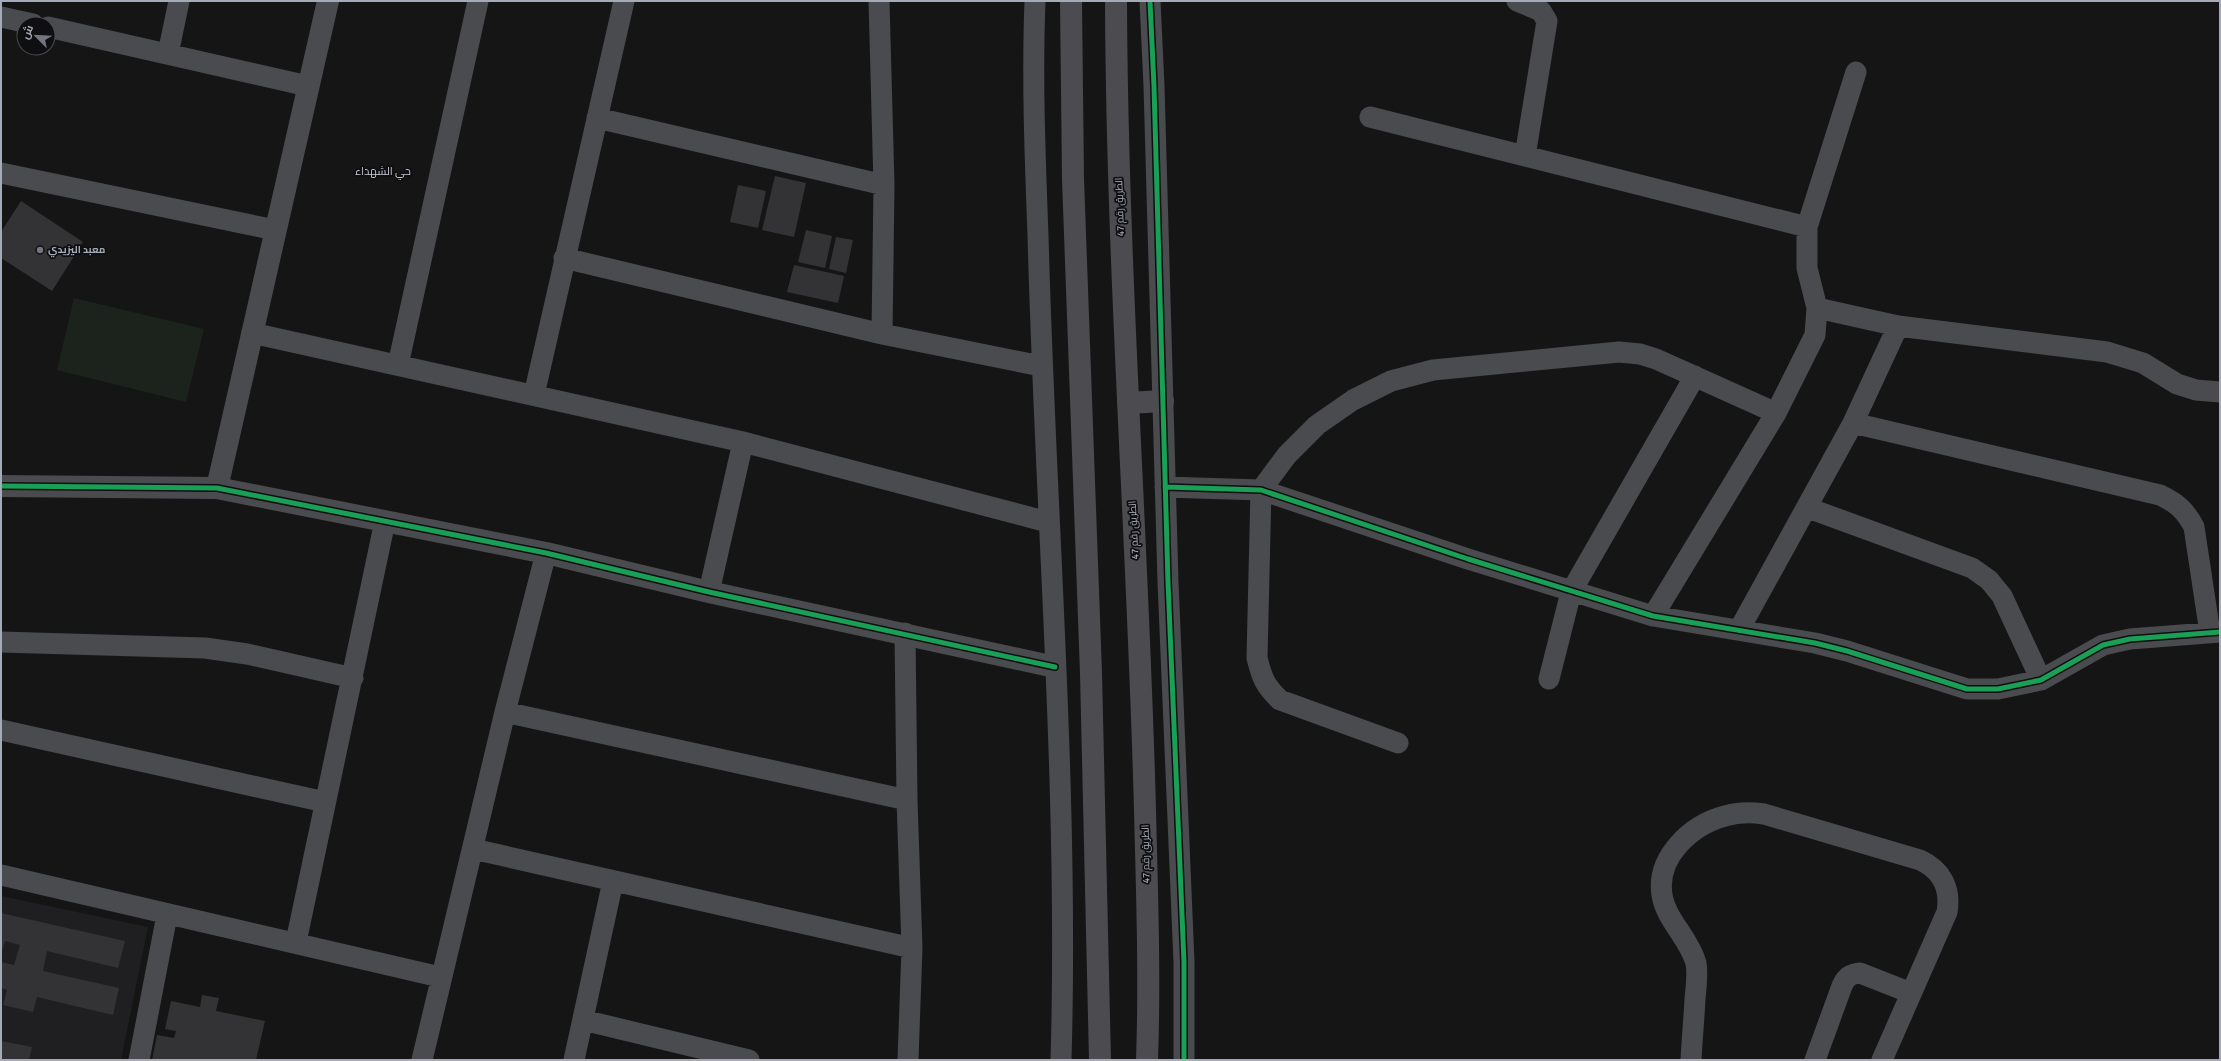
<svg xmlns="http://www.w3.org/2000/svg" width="2221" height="1061" viewBox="0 0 2221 1061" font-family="Signika,Cairo,sans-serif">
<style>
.built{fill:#1f1f21}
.green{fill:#1b231c}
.building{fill:#333335}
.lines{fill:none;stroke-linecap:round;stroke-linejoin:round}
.minor{stroke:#494b4e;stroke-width:21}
.tertiary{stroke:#494b4e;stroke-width:22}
.trunk{stroke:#4c4c50;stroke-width:22}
.cycleway-casing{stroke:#0f0f11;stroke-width:8}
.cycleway{stroke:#1a9f57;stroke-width:5}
.poi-dot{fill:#73767f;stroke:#0f0f11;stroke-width:1.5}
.labels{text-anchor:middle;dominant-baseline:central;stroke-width:3.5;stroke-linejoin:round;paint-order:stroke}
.street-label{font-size:10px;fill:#a5aab8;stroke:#0f0f11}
.poi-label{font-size:10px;font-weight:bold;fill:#a5aab8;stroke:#0f0f11;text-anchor:start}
.neighbourhood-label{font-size:11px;fill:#c6c9d3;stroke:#0f0f11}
</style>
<rect width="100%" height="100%" fill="#151515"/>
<path class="built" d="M1,896L148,927L121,1060H1Z"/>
<path class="green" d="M74,298L204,329L186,402L57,370Z"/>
<path class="building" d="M775,176L806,183L794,237L762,230Z
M738,185L766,191L758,228L730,222Z
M21,201L83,242L52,291L1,258V232Z
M806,230L832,236L825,268L798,262Z
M836,237L853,240L846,273L829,269Z
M794,265L844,276L838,303L787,292Z
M1,913L125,941L118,968L47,951L43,971L119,988L113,1015L37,997L33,1012L3,1005L7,990L1,988V962L14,965L20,945L5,941L1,955Z
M202,995L219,998L216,1011L265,1021L256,1060H152L157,1035L174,1038L176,1031L165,1029L171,1001L200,1007Z
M1,1041L32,1047L29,1060H1Z"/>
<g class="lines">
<path class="minor" d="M879,1L884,185L882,334
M1035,1C1032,79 1035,157 1038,235C1045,510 1069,785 1061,1060
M1150,1L1154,86L1168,582L1184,962V1060
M1517,1L1541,11L1547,21L1525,156
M1,17L33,24
M48,27L308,86
M168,54L179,1
M1370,117L1807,227
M597,118L884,185
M1,173L275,230
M564,258L882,334L1041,366
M1817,308L1898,326L2107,352L2143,363L2177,384L2196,390L2220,392
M252,333L743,442L1048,522
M398,365L478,1
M534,395L624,1
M1853,423L2160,495C2177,503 2185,510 2194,527L2210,633
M1165,487L1261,490L1468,559L1653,616L1815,643L1847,651L1967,689H1998L2041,680L2103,645L2130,639L2220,632
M1808,508L1972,568L1989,580L2002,596L2041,680
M709,592L743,442
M1653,616L1776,413L1815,335L1817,308L1807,268V227L1856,72
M1739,630L1853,423L1898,326
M905,633L907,800L912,948L908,1060
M1,642L205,648L247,654L353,678
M1549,679L1571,592L1695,376
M505,712L907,800
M1,730L325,802
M1398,743L1280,700C1265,686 1262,678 1257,658L1261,490L1287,455L1317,425L1353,400L1391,381L1433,370L1619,352L1640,354L1656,359L1776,413
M473,849L912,948
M1,875C147,910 294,942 440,977
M296,942L385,521
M583,1020L749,1060
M139,1060L167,915
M422,1060L505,712L546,553
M574,1060L613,881
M1691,1060C1692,1040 1694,1019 1695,999C1696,988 1698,974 1696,963C1689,938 1666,920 1662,895C1656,857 1691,825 1725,816C1738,812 1751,812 1764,814L1920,860C1942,870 1951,889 1947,912L1882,1060
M1815,1060L1842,986C1846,977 1850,974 1860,973L1911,993"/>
<path class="tertiary" d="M1,486L217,488L546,553L709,592L1055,667
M217,488L328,1"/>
<path class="trunk" d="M1071,1L1073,179L1091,673L1100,1060
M1116,1C1117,271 1138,540 1145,810C1147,893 1150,977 1147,1060
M1128,403L1163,401"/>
<g class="cycleway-casing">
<path id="cycleway" d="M1150,1L1154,86L1168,582L1184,962V1060
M1,486L217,488L546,553L709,592L1055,667
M1165,487L1261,490L1468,559L1653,616L1815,643L1847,651L1967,689H1998L2041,680L2103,645L2130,639L2220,632"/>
</g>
<use href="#cycleway" class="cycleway"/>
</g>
<circle class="poi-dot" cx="40" cy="250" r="4"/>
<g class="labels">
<g class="street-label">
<text transform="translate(1120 207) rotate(-92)">الطريق رقم 47</text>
<text transform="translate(1134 530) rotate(-93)">الطريق رقم 47</text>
<text transform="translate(1146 854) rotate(-91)">الطريق رقم 47</text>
</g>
<g class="poi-label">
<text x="48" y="250">معبد اليزيدي</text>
</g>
<g class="neighbourhood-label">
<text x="383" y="171">حي الشهداء</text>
</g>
</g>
<rect width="2221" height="1061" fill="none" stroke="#a5aab8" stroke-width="4"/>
<g transform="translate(36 36) rotate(294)"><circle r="19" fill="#0f0f11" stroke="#4b4d54"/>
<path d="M0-3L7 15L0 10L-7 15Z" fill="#73767f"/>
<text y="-6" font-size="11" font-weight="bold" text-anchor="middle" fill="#a5aab8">ش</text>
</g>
</svg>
